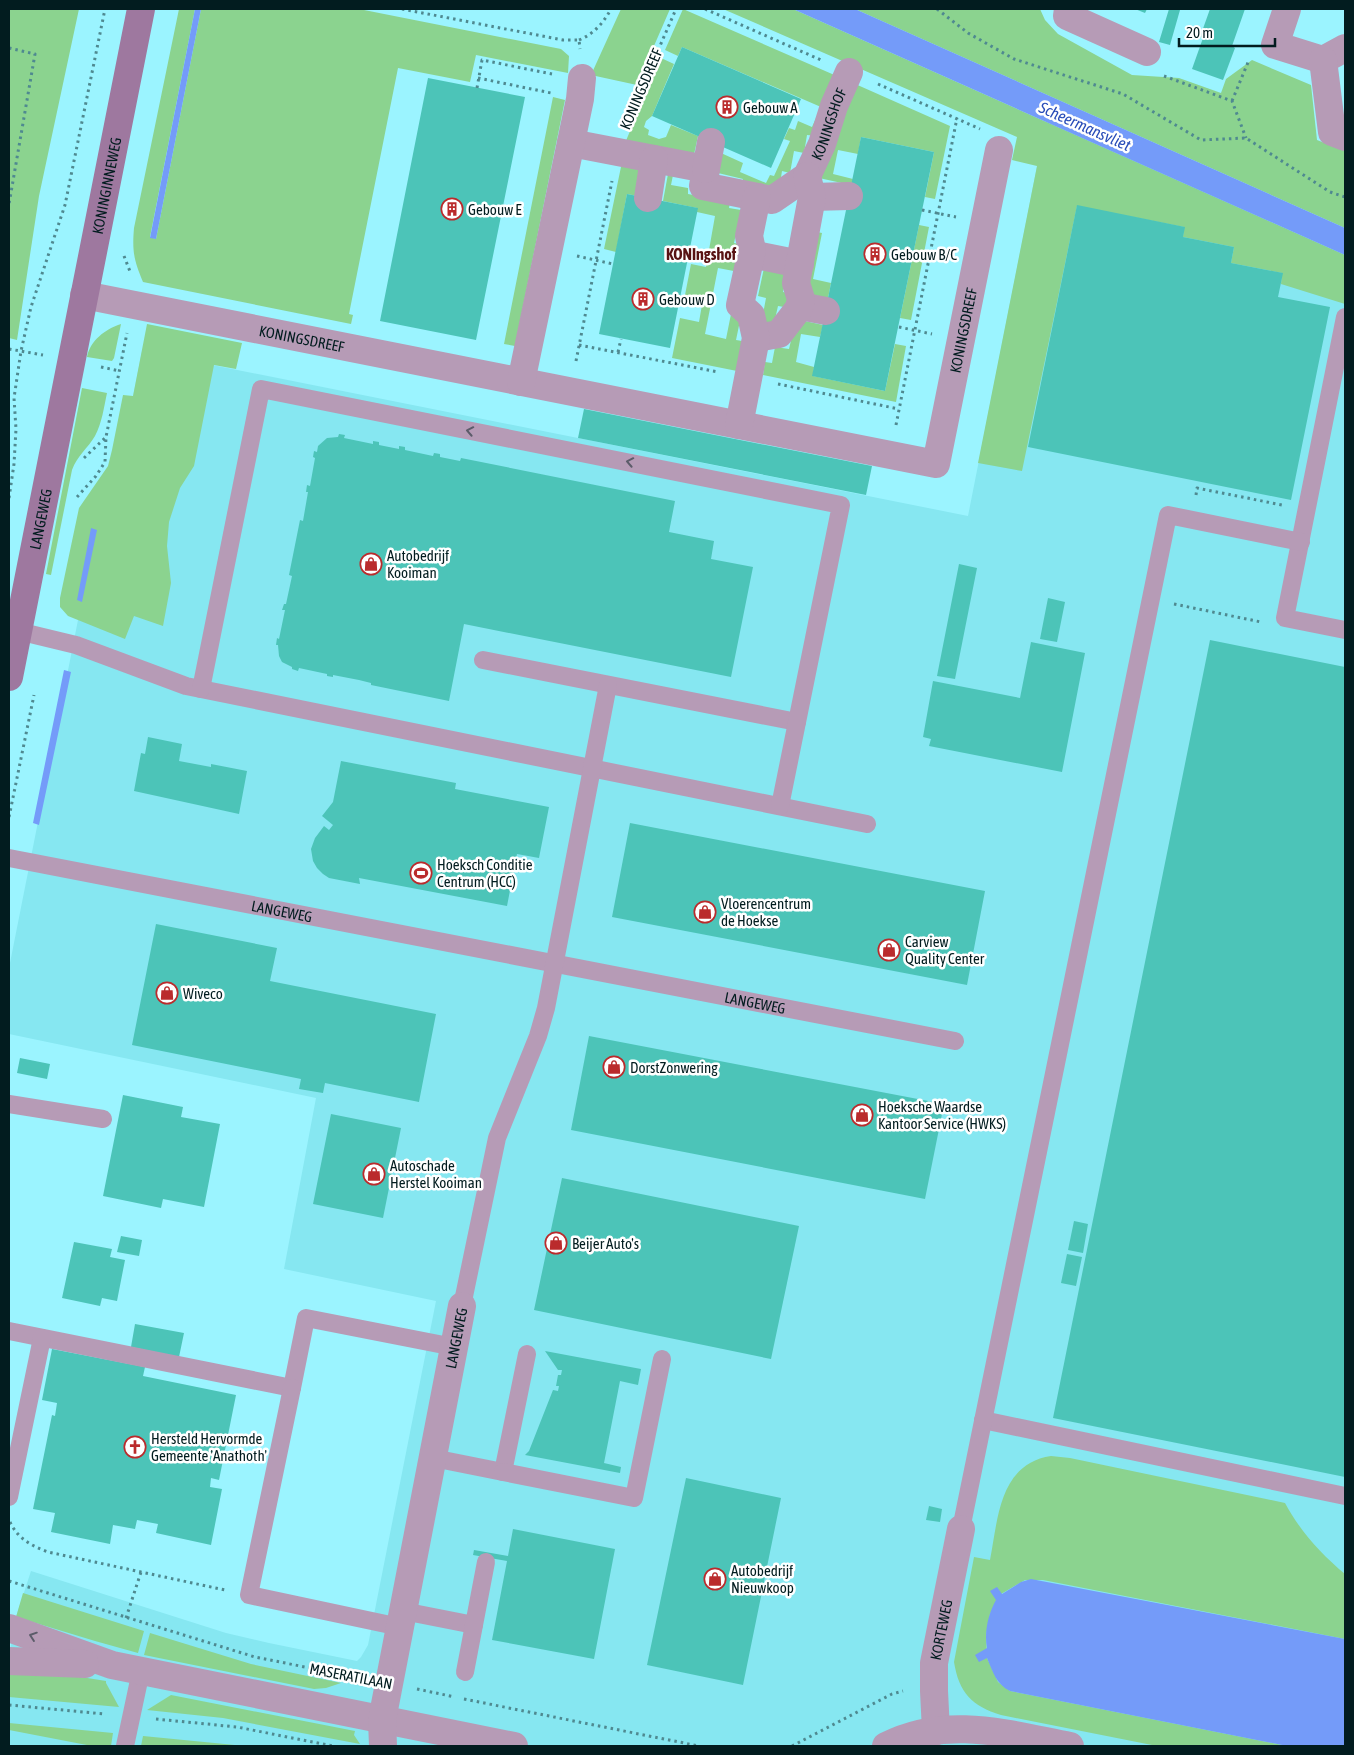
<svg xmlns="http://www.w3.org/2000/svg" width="1354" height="1755" viewBox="0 0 1354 1755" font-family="'Asap Condensed',sans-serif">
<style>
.built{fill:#86e7f1}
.green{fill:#8bd38f}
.water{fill:#749bf9}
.building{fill:#4cc4b8}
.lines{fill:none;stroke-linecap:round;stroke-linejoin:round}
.path{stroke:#4f8990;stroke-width:3;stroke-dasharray:2.5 4;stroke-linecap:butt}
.lane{stroke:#b69bb6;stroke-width:18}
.street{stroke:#b69bb6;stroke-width:28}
.secondary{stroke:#9e789f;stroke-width:28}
.oneway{stroke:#5c5c6a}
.labels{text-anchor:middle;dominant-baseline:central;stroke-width:5;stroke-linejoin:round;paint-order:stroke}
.street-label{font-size:15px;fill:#021c1f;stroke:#fff}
.poi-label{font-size:15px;fill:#021c1f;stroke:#fff;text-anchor:start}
.water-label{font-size:16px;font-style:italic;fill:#284cb8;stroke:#fff}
.neighbourhood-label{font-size:16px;font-weight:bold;fill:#581313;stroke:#fff}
</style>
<rect width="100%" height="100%" fill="#9bf4ff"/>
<path class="built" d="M1046,121L1345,255V1746H9V1656L16,1617L31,1571L226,1633L269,1643L357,1661L361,1657L368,1645L436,1301L284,1269L316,1098L9,1034V968L78,620L79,601L95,528L109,518L142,351L968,516Z"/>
<path class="green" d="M9,9H79L39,196L17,340L9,338Z
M179,9H195L150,237L156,239L201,9H359L561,49L569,56L568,73L476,55L470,82L398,68L349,314L353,315L351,324L143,282C134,260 132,252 134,228Z
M621,9H670L637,85L591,75Z
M683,9L839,77L817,136L807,135L804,153L794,151L790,173L782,171L779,190L741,188L743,179L718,173L721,153L743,163L740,172L766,183L770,175L774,176L790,141L784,139L789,128L795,130L798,121L812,127L821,107L682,47L678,56L665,50Z
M723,9H793L1345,255V304L1281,284L1282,273L1231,263L1234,247L1183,237L1184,227L1077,206L1022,471L978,463L1037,166L1012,160L1017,137Z
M855,9H1040L1045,20L1058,34L1132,75L1179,78L1221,93L1226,79L1252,60L1311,85L1317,140L1345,151V228Z
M661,58L674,64L652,116L646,121L644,127L649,130L648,135L659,139L666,137L671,125L698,136L693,159L625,143Z
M853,83L950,126L935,199L925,197L934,152L861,137L858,154L838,150L833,174L853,179L851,185L819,178Z
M553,97L565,100L515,346L504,344Z
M622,162L648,169L643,197L627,194L616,252L604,249Z
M668,174L673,175L671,185L688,188V194L730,202L729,208L741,210L734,243L744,245L739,272L718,268L705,334L726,339L731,314L741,316L736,340L742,341L737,371L672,358L680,318L699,322L703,299L685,295L691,264L706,267L715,216L697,212V208L663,201Z
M919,225L929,227L911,320L900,318Z
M812,231L822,233L813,279L831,283L828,298L805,293Z
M764,268L787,273L783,292L793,294L790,308L778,306L773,328L761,325L766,298L758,296Z
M800,320L823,325L820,337L801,334L796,362L814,367L813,376L885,391L895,344L906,346L896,402L763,375L765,362L772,363L775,347L789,349L793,332L797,333Z
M121,324L114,358L112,361L87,357C90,341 105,329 121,324Z
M147,324L242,343L236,369L214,365L194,466L180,488L169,522L167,546L171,583L163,626L134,616L125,639L68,616L60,607V598L79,508L108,466L112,450L123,395L133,396Z
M82,388L107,393C104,407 102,423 95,436C88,448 77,456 72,470L51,575L46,574Z
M1051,1456L1070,1458L1285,1503C1300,1531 1321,1554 1345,1574V1639L1043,1580H1025L1001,1594L990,1614L986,1635L987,1658L998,1682L1010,1691L1287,1746H1157L1001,1715C972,1706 959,1693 954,1662L974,1557L990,1560C998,1519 999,1464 1051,1456Z
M23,1593L144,1631L138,1653L95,1641L16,1617Z
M150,1633L251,1664L341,1683L326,1688L314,1689L144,1655Z
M9,1671L81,1677L106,1681V1683L119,1707L9,1697Z
M171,1695L355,1731L354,1735L360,1744L223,1718L147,1710Z
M9,1723L113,1733L111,1746H92L9,1730Z
M143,1736L245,1746H141Z"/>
<path class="water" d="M195,9H201L156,239L150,238Z
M793,9H855L1345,228V255Z
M91,528L97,530L82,602L77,600Z
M64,670L71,672L39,825L33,823Z
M1031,1579L1345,1639V1746H1287L1010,1691C996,1684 993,1672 987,1658L979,1662L975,1655L987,1648C984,1633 988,1614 996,1600L990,1591L997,1587L1002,1594L1021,1582Z"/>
<path class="building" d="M1135,9H1147L1145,13Z
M1169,9L1180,10L1170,45L1159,42Z
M1210,9H1245L1232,46L1235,48L1223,80L1192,69L1203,38L1200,37Z
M682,47L801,99L771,168L652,116Z
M428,78L525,97L476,340L380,321Z
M861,137L934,152L885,391L812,376Z
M627,194L698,208L670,348L599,334Z
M1077,205L1185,227L1183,237L1234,247L1231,263L1283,273L1278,297L1330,307L1291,500L1028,447Z
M584,409L872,466L866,495L578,438Z
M339,434L345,435L344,438L373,444V441L379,442V445L399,449V446L405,447V450L433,456L434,453L440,454V457L460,461L461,458L675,501L669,532L714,541L711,559L753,567L731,677L464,624L449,701L371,685V683L359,680L333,675V677L327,676V674L299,668L298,671L292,669V667L282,662L279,656L278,645H276L277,638L279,639L285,610H282L284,604H286L292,576L289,575L300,520L303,521L308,492H306L307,485L310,486L315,458L313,457L314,451L317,452L318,446L327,438L338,437Z
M959,564L977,568L955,679L937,676Z
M1048,598L1065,602L1057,642L1040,639Z
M1210,640L1345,667V1477L1053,1418Z
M1031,642L1085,653L1062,772L929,746L931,739L923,737L933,681L1020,698Z
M148,737L182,744L179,761L211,767V764L247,771L239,814L134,791L141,753L145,754Z
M341,761L456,783L455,789L549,807L539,858L517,854L507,906L359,878L360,884L329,878L323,874L317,868L313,861L311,849L315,838L324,826L329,830L333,825L322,816L333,802Z
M630,823L985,891L967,985L612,917Z
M156,924L277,948L270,981L436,1014L419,1102L325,1083L323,1093L299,1089L301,1079L132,1045Z
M589,1036L944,1104L925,1199L571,1130Z
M20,1058L50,1064L47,1079L17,1073Z
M123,1095L183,1107L181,1117L220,1124L204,1207L163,1199L161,1208L103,1196Z
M331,1114L401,1128L383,1218L313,1204Z
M562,1178L799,1226L771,1359L534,1310Z
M1074,1221L1088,1224L1083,1253L1068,1250Z
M121,1236L142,1240L139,1256L117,1252Z
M74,1242L112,1249L110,1257L125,1260L117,1301L102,1298L100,1306L62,1298Z
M1067,1254L1082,1257L1076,1286L1061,1283Z
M135,1324L184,1333L179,1357L131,1347Z
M52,1349L145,1367L143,1376L236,1395L219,1480L211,1478L210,1487L222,1489L211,1545L156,1533L158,1524L137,1520L135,1529L113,1525L110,1544L51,1532L55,1513L33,1509L52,1415L55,1416L57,1403L42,1400Z
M545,1351L641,1369L638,1385L620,1381L604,1463L621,1467L620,1473L525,1455L529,1451L553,1390L558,1391L559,1386H556L558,1375H561L562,1370H558Z
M686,1478L781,1498L743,1685L647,1665Z
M929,1506L942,1509L940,1522L926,1520Z
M513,1529L615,1549L594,1659L492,1640L507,1561L473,1555L474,1550L508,1556Z"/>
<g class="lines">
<path class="path" d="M402,9L563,40H579L580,49
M705,9L821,60
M937,9L968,33L1014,59L1123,94L1201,140L1246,138L1330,192L1345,197
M579,40C594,34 604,22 611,9
M9,48L35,54L9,204
M1164,76L1232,101L1246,138
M478,78L551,93
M878,84L980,129
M477,88L482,60L552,74
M1232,101L1249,60
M627,122L676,9
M922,210L956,217
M124,256L131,274
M577,256L613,264
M899,327L932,334
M579,345L718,372
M9,349L43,355
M618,352L621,339
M576,361L612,181
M101,367L120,371
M778,384L899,409
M896,425L957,118
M84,458L106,437
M1196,495L1197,488L1282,505
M77,497L96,476L105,462L106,437L127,333
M9,498L14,464L16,429L14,398L21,351L31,307L65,205L105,9
M1174,604L1261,622
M9,817L34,695
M10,1522C18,1539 32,1546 48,1552L225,1590
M9,1581L255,1657L360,1678
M126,1618L141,1572
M417,1689L455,1697
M464,1699L699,1746
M9,1705L105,1714
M156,1719L237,1727L333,1746
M792,1746L892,1694L903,1691"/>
<g class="lane">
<path d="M1345,317L1285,618L1345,630"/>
<path d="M18,631L76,645L186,686L867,824"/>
<path d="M483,660L797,722"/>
<path d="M201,689L261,389L841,505L780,806"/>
<path id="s1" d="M9,858L955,1041"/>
<path d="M9,1104L103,1119"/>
<path d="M462,1306L497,1138L538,1036L546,1008L608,685"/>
<path d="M9,1331L292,1388L306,1318L454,1347"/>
<path d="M292,1388L249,1595L400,1627"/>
<path d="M983,1420L1345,1496"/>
<path d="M433,1458L503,1472L527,1354"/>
<path d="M503,1472L634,1498L662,1359"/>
<path d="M9,1497L42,1338"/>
<path d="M961,1529L1168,515L1301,542"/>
<path d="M403,1611L474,1625"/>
<path d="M465,1672L486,1562"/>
<path d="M125,1746L141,1671"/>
</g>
<g class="street">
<path d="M1068,9L1067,16L1147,52"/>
<path d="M1287,9L1275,45L1323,60L1345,48"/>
<path d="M1323,60L1332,132L1345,137"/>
<path id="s2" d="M571,143L706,169L703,186L772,200L807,176L822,144L834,106L849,72"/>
<path d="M706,169L711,142"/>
<path d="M812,197L849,196"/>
<path d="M648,198L654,159"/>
<path d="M751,254L800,264"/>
<path id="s3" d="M84,295L936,464L999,150"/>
<path d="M800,306L826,311"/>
<path d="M756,338L779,334L799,308L801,299L796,283L812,197L807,176"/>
<path d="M521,382L580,99L582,78"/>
<path d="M739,425L756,338L751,315L740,305L752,250L749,236L757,197"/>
<path d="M9,1628L112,1665L514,1746"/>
<path d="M9,1661L85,1664"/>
<path id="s4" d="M936,1731L934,1691V1663L961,1529"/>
<path id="s5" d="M383,1746L382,1720L462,1306"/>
<path d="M886,1746C947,1715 1007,1734 1070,1746"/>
</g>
<path class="secondary" id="s6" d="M9,677L141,9"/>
</g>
<defs><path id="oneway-chevron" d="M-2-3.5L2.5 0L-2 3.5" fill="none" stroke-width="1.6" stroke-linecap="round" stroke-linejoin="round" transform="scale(1.25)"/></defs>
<g class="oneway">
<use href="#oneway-chevron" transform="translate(470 431) rotate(-169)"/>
<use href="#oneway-chevron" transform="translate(630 462) rotate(-169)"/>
<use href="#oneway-chevron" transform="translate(33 1636) rotate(-161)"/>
</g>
<defs>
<g id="building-ring" transform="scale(1.125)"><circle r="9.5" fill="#fff" stroke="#ba2b2c" stroke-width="1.5"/><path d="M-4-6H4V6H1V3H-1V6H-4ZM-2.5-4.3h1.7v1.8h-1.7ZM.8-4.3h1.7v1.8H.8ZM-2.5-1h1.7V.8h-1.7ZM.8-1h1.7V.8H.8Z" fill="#ba2b2c"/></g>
<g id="shop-ring" transform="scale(1.125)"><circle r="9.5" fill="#fff" stroke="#ba2b2c" stroke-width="1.5"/><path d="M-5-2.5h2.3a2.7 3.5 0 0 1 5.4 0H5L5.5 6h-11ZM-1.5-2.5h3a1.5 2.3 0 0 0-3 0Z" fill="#ba2b2c"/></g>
<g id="stadium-ring" transform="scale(1.125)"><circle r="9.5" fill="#fff" stroke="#ba2b2c" stroke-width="1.5"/><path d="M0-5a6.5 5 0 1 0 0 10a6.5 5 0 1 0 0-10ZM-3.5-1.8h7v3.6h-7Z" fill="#ba2b2c"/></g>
<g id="church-ring" transform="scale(1.125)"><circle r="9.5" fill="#fff" stroke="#ba2b2c" stroke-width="1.5"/><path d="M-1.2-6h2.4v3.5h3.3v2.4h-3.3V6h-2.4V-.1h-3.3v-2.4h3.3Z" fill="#ba2b2c"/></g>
</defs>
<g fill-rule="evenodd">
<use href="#building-ring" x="727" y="107"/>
<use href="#building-ring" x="452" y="209"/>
<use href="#building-ring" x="875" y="254"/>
<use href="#building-ring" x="643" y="299"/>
<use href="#shop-ring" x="371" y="564"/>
<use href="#stadium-ring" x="421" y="873"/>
<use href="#shop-ring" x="705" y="912"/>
<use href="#shop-ring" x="889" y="950"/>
<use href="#shop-ring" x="167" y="993"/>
<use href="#shop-ring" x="614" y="1067"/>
<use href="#shop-ring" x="862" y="1115"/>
<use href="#shop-ring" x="374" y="1174"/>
<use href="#shop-ring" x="556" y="1243"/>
<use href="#church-ring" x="135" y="1447"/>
<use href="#shop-ring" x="715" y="1579"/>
</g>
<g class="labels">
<g class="street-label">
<text transform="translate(641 89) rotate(-67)">KONINGSDREEF</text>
<text stroke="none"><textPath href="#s2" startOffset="324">KONINGSHOF</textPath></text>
<text stroke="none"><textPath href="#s6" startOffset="501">KONINGINNEWEG</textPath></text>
<text stroke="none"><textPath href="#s3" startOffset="1005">KONINGSDREEF</textPath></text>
<text stroke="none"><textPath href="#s3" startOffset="222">KONINGSDREEF</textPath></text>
<text stroke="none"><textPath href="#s6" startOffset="161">LANGEWEG</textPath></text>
<text stroke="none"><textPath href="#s1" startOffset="278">LANGEWEG</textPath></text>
<text stroke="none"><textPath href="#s1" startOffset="760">LANGEWEG</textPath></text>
<text stroke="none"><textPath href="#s5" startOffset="415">LANGEWEG</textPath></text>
<text stroke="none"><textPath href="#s4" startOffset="102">KORTEWEG</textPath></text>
<text transform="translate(351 1676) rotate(11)">MASERATILAAN</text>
</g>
<g class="poi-label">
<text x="743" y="107">Gebouw A</text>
<text x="468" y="209">Gebouw E</text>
<text x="891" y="254">Gebouw B/C</text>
<text x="659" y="299">Gebouw D</text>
<text x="387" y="555">Autobedrijf<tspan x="387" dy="17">Kooiman</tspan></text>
<text x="437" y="864">Hoeksch Conditie<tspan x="437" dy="17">Centrum (HCC)</tspan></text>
<text x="721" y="903">Vloerencentrum<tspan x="721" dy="17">de Hoekse</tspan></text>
<text x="905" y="941">Carview<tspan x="905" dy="17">Quality Center</tspan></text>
<text x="183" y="993">Wiveco</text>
<text x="630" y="1067">DorstZonwering</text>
<text x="878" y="1106">Hoeksche Waardse<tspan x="878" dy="17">Kantoor Service (HWKS)</tspan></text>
<text x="390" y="1165">Autoschade<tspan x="390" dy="17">Herstel Kooiman</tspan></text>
<text x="572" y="1243">Beijer Auto's</text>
<text x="151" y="1438">Hersteld Hervormde<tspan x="151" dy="17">Gemeente 'Anathoth'</tspan></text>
<text x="731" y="1570">Autobedrijf<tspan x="731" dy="17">Nieuwkoop</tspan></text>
</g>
<g class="water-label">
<text transform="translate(1085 126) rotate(24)">Scheermansvliet</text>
</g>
<g class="neighbourhood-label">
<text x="701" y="254">KONIngshof</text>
</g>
</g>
<rect width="1354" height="1755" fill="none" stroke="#021c1f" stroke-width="20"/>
<path d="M1179 38v8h96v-8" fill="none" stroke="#021c1f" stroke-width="2.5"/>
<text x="1186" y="38" font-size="15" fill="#021c1f" stroke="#ffffff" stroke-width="4" paint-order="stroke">20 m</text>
</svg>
